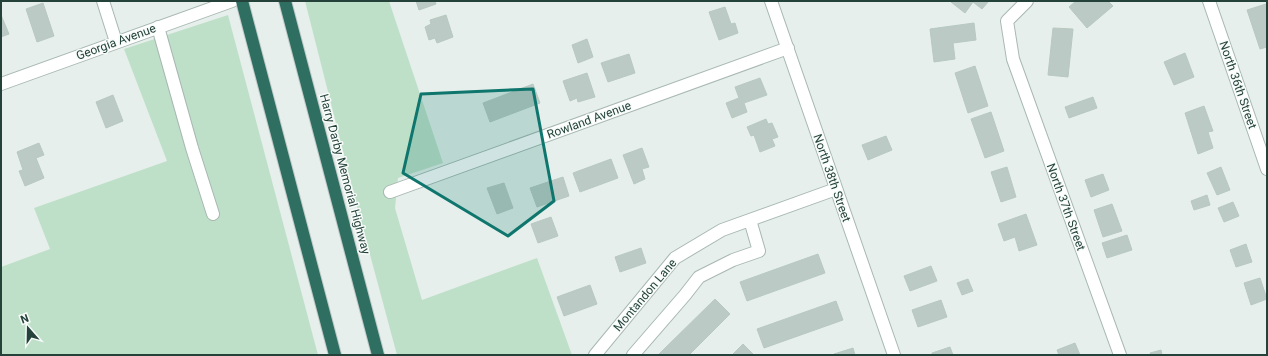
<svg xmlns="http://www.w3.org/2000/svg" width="1268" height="356" viewBox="0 0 1268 356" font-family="Roboto,sans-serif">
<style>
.green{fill:#bfe0c8}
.building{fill:#bbcac4;stroke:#b8c9c2}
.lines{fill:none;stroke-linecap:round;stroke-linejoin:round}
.minor-casing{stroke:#a8b8b2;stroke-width:14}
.highway-casing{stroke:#c2cac8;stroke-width:14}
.minor{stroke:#fff;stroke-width:12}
.highway{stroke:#2f6f62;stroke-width:12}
.marked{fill:#0f766e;fill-opacity:0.2;stroke:#0f766e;stroke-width:3;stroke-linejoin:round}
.labels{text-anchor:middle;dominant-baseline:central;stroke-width:3;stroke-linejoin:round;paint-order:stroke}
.street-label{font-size:12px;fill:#24423a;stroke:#f7fbf9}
</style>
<rect width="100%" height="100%" fill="#e6efeb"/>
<path class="green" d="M305,1H389L443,163L398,178L395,208L422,300L537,258L572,355H397L358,210Z
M228,15L318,355H1V267L50,249L34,208L167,161L124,49Z"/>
<path class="building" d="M416,1H435L436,4L419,10Z
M951,1H989L982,9L973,2L965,13L951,2Z
M1076,1H1108L1113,6L1087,28L1069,7Z
M43,3L54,36L37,42L26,9Z
M1266,4L1267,8V47L1260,49L1247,10Z
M725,7L731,24L735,23L738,33L719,40L709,12Z
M1,15L9,34L1,37Z
M446,15L453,37L437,43L435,38L429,40L425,27L431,24L430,20Z
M974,23L976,40L953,43L955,59L934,62L930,29Z
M1053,28L1073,29L1068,77L1048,75Z
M587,39L593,57L578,63L572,45Z
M1185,53L1194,77L1174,85L1164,62Z
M629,54L635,73L608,82L601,63Z
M975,66L988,106L968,113L955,73Z
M587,73L595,97L578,102L577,98L570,101L563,81Z
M760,78L767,95L744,103L747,112L732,118L726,103L739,98L735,87Z
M533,84L540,103L490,122L483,103Z
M113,95L123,121L106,128L96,102Z
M1093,97L1097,108L1069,118L1065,107Z
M1204,106L1213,131L1208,132L1213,148L1198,154L1185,113Z
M991,112L1004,151L985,158L971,119Z
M766,119L768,124L772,123L778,137L772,139L775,146L760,152L754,135L751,136L747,127Z
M886,136L892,150L868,160L862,145Z
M39,143L44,155L36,158L44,178L25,186L19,171L23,170L17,152Z
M642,148L649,167L642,169L645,179L634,184L623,155Z
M611,159L618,178L580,192L573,173Z
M1007,167L1016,197L1001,202L991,172Z
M1221,167L1230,190L1217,195L1207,173Z
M1103,174L1109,190L1091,197L1085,180Z
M563,177L569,196L537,207L530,188Z
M504,183L513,208L497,214L487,188Z
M1207,195L1210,205L1194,210L1191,201Z
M1233,202L1239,216L1224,222L1218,208Z
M1112,204L1122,231L1103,237L1094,210Z
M1026,214L1037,245L1019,251L1015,237L1004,241L998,224Z
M551,217L558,236L538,243L531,224Z
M1127,235L1132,250L1107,258L1102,243Z
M1246,244L1252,262L1236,267L1230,250Z
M641,248L646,263L620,272L615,257Z
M818,254L825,273L747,301L740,282Z
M931,266L937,281L910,291L904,276Z
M1260,278L1267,299L1251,305L1244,283Z
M968,279L973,291L962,295L957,283Z
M590,285L597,304L564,316L557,297Z
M715,299L730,314L689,355H658Z
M941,300L947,317L918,327L912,310Z
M836,301L843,320L764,348L757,329Z
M1075,343L1080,355H1059L1057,350Z
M743,344L754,355H732Z
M950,347L953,355H932V353Z
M853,348L855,355H834V354Z
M1161,350L1162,355H1151L1150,353Z"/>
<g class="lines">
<g class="minor-casing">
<path id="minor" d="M103,1L116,42
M771,1L894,355
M1027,1L1007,21L1013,59L1120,355
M1209,1L1267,169
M158,27L192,148L213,214
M1,84L232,1
M390,192L788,48
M595,355L675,258L722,230L836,189
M633,355L685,295L699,277L733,260L759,251L750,220"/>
</g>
<g class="highway-casing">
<path id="highway" d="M242,1L335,355
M285,1L378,355"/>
</g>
<use href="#minor" class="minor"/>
<use href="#highway" class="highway"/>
</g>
<path class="marked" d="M533,89L554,201L508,236L403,173L421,94Z"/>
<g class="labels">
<g class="street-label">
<text transform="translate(116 42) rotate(-20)">Georgia Avenue</text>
<text transform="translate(1238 85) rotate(71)">North 36th Street</text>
<text transform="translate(589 120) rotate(-20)">Rowland Avenue</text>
<text transform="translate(345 174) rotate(75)">Harry Darby Memorial Highway</text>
<text transform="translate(832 178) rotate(71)">North 38th Street</text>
<text transform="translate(1066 207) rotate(70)">North 37th Street</text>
<text transform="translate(645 295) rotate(-50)">Montandon Lane</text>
</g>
</g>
<rect width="1268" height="356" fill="none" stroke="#24423a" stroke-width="4"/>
<g transform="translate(28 328) rotate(340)" stroke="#f7fbf9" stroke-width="3" paint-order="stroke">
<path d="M0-3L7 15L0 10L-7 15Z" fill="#24423a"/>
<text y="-6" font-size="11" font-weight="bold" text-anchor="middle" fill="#24423a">N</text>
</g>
</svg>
